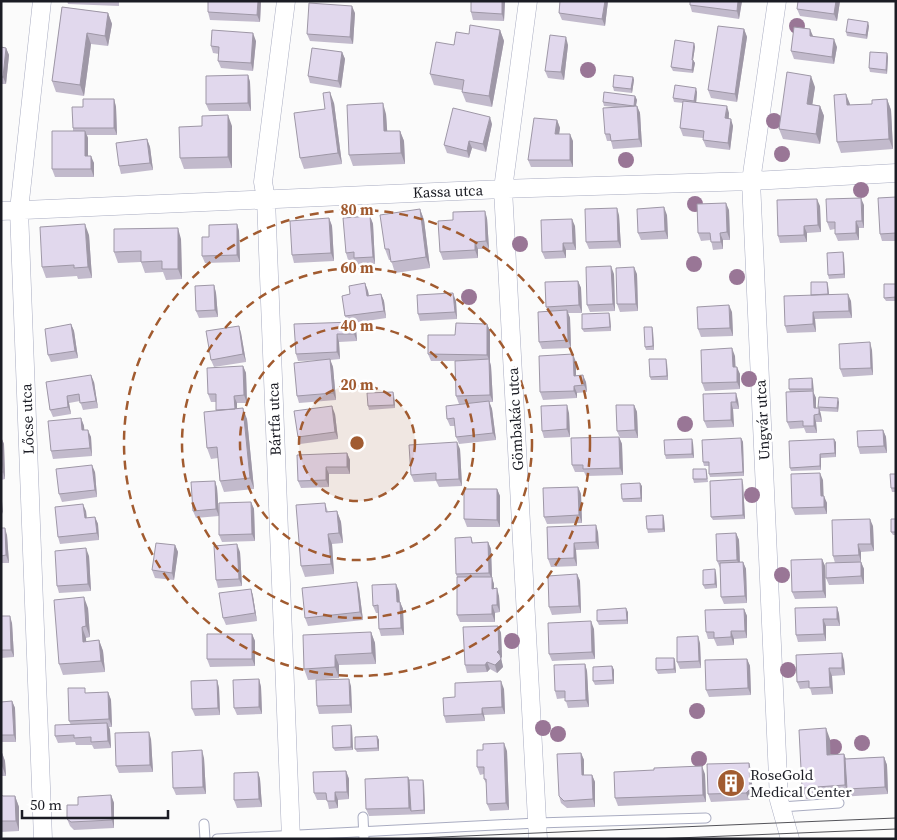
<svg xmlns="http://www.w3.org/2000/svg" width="897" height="840" viewBox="0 0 897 840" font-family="'Source Serif 4',serif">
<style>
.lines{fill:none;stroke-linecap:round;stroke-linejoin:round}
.service-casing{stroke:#a9acc1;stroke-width:11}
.minor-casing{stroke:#a9acc1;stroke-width:19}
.service{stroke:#fff;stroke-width:9}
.minor{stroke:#fff;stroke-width:18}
.tram{stroke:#535359;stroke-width:1}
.tree{fill:#997696}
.wall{fill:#c2bacc}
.shaded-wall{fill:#9e97a6}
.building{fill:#e1d8ed;stroke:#9e97a6}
.ring{fill:none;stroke:#a15b30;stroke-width:2.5;stroke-dasharray:9 6}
.labels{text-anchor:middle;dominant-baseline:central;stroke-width:5;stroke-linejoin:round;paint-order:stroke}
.street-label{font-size:15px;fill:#1b1c24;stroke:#fff}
.poi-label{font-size:15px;fill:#1b1c24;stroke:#fff;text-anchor:start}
.centre{fill:#a15b30;stroke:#fff;stroke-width:2.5}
.ring-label{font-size:15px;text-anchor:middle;font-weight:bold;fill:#a15b30;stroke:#fff;stroke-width:5;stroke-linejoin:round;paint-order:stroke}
</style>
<rect width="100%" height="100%" fill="#fbfbfb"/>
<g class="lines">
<g class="service-casing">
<path id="service" d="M781,807L839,803
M363,817L364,839
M204,824L205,839
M217,839L537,823L706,818"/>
</g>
<g class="minor-casing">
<path id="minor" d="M42,1L19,210L43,839
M286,1L263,182L266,199L291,839
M528,1L503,189L538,839
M777,1L751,181L779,800L790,839
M1,211L503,189L751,181L896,173"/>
</g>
<use href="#service" class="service"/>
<use href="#minor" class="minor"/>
<path class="tram" d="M393,839L896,818
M653,839L896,829"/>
</g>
<g class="tree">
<circle cx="797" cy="26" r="8"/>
<circle cx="588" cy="70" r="8"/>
<circle cx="774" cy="121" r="8"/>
<circle cx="782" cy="154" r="8"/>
<circle cx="626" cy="160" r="8"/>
<circle cx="861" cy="190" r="8"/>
<circle cx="695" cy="204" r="8"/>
<circle cx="520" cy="244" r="8"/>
<circle cx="694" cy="264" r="8"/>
<circle cx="737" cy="277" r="8"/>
<circle cx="469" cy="297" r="8"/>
<circle cx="749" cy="379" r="8"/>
<circle cx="685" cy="424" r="8"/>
<circle cx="752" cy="495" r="8"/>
<circle cx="782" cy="575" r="8"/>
<circle cx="512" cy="641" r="8"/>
<circle cx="788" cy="670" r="8"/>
<circle cx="697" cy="711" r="8"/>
<circle cx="543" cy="728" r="8"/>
<circle cx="558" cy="734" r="8"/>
<circle cx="862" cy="743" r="8"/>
<circle cx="834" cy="747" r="8"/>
<circle cx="699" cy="759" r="8"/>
</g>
<path class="wall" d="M67,1H119V6L68,4Z
M261,1L260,22L210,20L208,12Z
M505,1L504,21L473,20L471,12Z
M560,1H608L605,26L562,20L559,13Z
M690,1H742L739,19L692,12L690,5Z
M840,1L837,21L800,16L797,9Z
M62,7L108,13L112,24L108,46L91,44L84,96L56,92L52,81Z
M355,13L353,44L310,41L307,34Z
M869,26L867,39L847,36L846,32Z
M744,29L747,37L737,102L711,98L708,90Z
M500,30L504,41L492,107L466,102L462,92V90L434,85L430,74L454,45L469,34Z
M813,36L837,47L834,64L794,59L791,51Z
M256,41L253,71L221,68L218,61L219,54L213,53L211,46Z
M694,43L695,47L693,60L695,63L693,73L673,71L671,67Z
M568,45L564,80L548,78L545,71Z
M1,47L6,48L9,55L6,84H1Z
M342,52L345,59L341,88L310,83L308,76Z
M887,53L888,57L887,74L870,72L869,68Z
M248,75L250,82L251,111H209L206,104Z
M633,77L634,80L632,93L614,91L613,87Z
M815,87L812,104L820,106L824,116L820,144L783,139L779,129Z
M697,92L696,102L729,113V118L733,126L730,150L706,147L703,140V138L683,136L680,128L683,103L674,102L673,98Z
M635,96L637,100L636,106H637L640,113L642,147L613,149L611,141H607L605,134L614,107L604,106L603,102Z
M114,99L116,107L117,135H87L88,138V156L94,163V177H55L52,169L73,131V128L83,107Z
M887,99L891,110L893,149L841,153L837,142L872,104Z
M334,103L342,164L304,169L300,158L325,109Z
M386,114L387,131H400L404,141L405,164L353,166L349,155Z
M557,120L560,128L559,134L573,141V167H531L528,160Z
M492,124L486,152L472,148L469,158L447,153L444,145Z
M232,126V168L184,169L180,158Z
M147,139L150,147L153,170L121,174L119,166Z
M896,197V241H882L880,234Z
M864,205V228H859V240L838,241L835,234V229L830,230L827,222Z
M820,206L821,232L807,233V242L780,243L778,236Z
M420,209L424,220L430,268L395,273L391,260H389L385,249Z
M729,210L730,240H723V249L713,250L711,240L701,241L698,233Z
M619,215L621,248L589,249L586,242Z
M667,215L668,239L641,240L638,233Z
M370,216L373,224L375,264L357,265L354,260H348L346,253Z
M329,218L332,226L334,261L294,263L292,255Z
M487,218L489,249H478V258L443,260L440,252Z
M237,224L239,231L240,262L205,263L202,256Z
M575,226L576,250H566V258L545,259L542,252Z
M89,235L92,278L78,279L77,276L46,278L42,267Z
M181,239L182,279L166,280L163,272L145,273L141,262L118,263L114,252Z
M843,252L844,256L845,278L829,279L828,275Z
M614,274L615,311L590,312L587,305Z
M637,274L638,311L620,312L617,304Z
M578,281L581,288L582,313H568L570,318L571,348L542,349L539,342L548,311L546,307Z
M827,282L828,285L829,294L851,301L852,318L815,319L816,332L787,333L785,326L811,295Z
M365,283L368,291L369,296L381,294L384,301L386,318L354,323L356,329L357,341L339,342L340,359L330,360L333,367L336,400L299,403L297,396L327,360L298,361L296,354L347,322L345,316L350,294Z
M896,284V301H886L884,298Z
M214,285L216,293L218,317L199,318L196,311Z
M456,301L457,319L420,321L418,314Z
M732,312L733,336L701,337L698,329Z
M610,316L611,331L584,332L582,329Z
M71,324L74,331L78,358L51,362L48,355Z
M487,324L490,331V362L491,366L493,402H489L492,409L496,440L459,444L456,437L455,426H450L447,419L476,403L459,404L456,396L455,361H431L428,354L455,335Z
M652,327L653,331L654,350H646L645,347Z
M241,333L246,362L214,367L211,360Z
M872,350L873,375L843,377L840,369Z
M735,356V367L740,374V389L705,391L702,383Z
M576,362V375L586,382L587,392L577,393V398L543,400L540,392Z
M667,363L668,380H651L650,377Z
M243,366L246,373L247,403H237V409L247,419L254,489L224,492L220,481L218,458L211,459L207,448L216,410V402H211L208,394Z
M812,378L813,382V392L816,398V408L839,402L838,412L820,411L821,415L822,422H816L817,433H806L804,428L790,429L787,422L790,392L789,389Z
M46,382H94L98,408L83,410L80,401L69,403L71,414L53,417L50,410Z
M393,392L394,395L395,408L369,410L368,406Z
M703,394L738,400L739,409H733L734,427L707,428L704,421Z
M634,405L637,412L638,438H620L617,431Z
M569,413L570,437L544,438L542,431Z
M335,414L338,439L300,444L298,437Z
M81,418L84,426V430L91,437L92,456L53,459L51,451Z
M883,430L886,437L887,453L860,454L858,447Z
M1,437L4,444L5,479L1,480Z
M619,437L622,444L623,475L586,476L584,472H575L572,465Z
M741,438L743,442L744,476L710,477L709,474V466H704L703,462Z
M836,442V457L821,458V470L791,471L790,468Z
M693,443L694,458L666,459L665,455Z
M460,449L462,486L439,487L436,481L414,482L411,475Z
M347,453L350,460V474H329V487L301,488L298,481Z
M706,469L707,472L708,482L694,483L693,479Z
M95,472L97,497L62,502L59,494Z
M896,474V492H892L891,488Z
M823,480V496L827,503V514L795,515L792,508Z
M215,481L217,488L219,516L196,518L193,511Z
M743,483L745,519L713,520L711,517Z
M642,486V502H623L622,499Z
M578,487L581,494L582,523L547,524L544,517Z
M497,489L500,496V527H467L464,519Z
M251,502L254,509L255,541L222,542L219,535Z
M325,503L328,512L337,511L341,522L343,543L332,544L334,574L305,577L301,566Z
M86,511L87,518L95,517L98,524L99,540L60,544L58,537Z
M663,515L664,519L665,532L648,533L647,529Z
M896,519V535H893L891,532Z
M873,526L874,551L861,552V562L864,569V584L829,585L826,578L835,563L833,556Z
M547,527L598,532L599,549L576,550L577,566L551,567L548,559Z
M1,528L7,535L9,563H1Z
M736,533L739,540L740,562H743L746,569L747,603L724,604L721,597L720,568L717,561Z
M471,537L473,543L488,542L491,549L492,578L494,584V589L499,596L500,612L495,613V622H460L457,615V577L456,574Z
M175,545L178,552L174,580L155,578L152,570Z
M240,552L242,586L218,588L216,580Z
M89,556L91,591L59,593L57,586Z
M822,559L825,566L826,598L795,599L792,592Z
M716,573L717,588L705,589L703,585Z
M577,574L580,581L581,613L552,615L549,607Z
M251,589L253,596L257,621L226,625L223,618Z
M359,589L363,620L308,626L305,618Z
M399,591L400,602L403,609L404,635L381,636L379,629L378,613H376L373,606Z
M837,607L839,614L840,626H826V641L798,642L796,635Z
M88,608L90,637L86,638V642L99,640L103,651L105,672L63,675L59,664Z
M744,609L747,616V638L734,639V645L717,646L714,639H708L706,632Z
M628,612V624L599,625L597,621Z
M1,616L12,623L14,657L1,658Z
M498,626L501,633L502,657L501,658L503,667L497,673L490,669L487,672L467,673L465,665Z
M594,629L595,659L552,661L549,654Z
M371,632L375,643L376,664L339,665V678L308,680L304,669Z
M252,634L255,641V666L210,667L207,659Z
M700,643L701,668L680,669L677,662Z
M674,658L675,661L676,673L658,674L656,670Z
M747,659L750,666L751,695L709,697L706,690Z
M844,660L845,675L832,676L833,694L812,695L810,688L800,689L797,682Z
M585,664L587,671L589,707L568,708L565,698L557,699L555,691Z
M612,666L614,670V684L595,685L593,681Z
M259,679L261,687L262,714L237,715L234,708Z
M217,680L219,688L220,715L195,716L192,709Z
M351,686L352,713L319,714L317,706Z
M504,689L505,714L484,715L485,721L446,723L444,716L455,697Z
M108,692L111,700L112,727H109L110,730L111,748L94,749L92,745H76L75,742L58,743L55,736L71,725L69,721L87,693Z
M12,701L15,708L16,742H1V702Z
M352,728L353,750L335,751L333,748Z
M377,736L379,740V751L357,752L355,749Z
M151,739L153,772L119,773L116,766Z
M830,739V755L844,754L846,759L884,757L887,765L888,794L806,799L802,788Z
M1,750L5,761L6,776H1Z
M507,751L509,810L490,811L487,804V785L484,779V774L480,775L477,767Z
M581,753L584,760V775H592L595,782V807L567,808L561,803L559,796Z
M204,758L206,794L176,795L173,788Z
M749,763L751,770L753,796L749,800L711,802L708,794Z
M346,771L349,779V799L338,800V808L329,809L327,800H317L314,793Z
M258,772L260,779L262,807L237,808L234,800Z
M705,774L706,802L618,806L615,798Z
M408,777L409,780L424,784L425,814L369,816L366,809Z
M1,795L3,796H15L19,807V831L1,832Z
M111,795L114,803V828L74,830L70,826L67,819L78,805Z"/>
<path class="shaded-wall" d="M258,1H261L260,22L257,15Z
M502,1H505L504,21L502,14Z
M605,1H608L605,26L602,19Z
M738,1H742L739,19L737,11Z
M836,1H840L837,21L834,14Z
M352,6L355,13L353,44L350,37Z
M108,13L112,24L108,46L105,36Z
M868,22L869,26L867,39L866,35Z
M744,29L747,37L737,102L735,94Z
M810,29L813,36H810Z
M500,30L504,41L492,107L489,96Z
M87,33L91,44L84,96L80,85Z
M253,33L256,41L253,71L251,63Z
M566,37L568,45L564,80L561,72Z
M834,39L837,47L834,64L832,57Z
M694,43L695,47L693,60L695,63L693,73L692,70V60Z
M6,48L9,55L6,84L3,77Z
M342,52L345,59L341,88L338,81Z
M887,53L888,57L887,74L886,70Z
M248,75L250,82L251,111L248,103Z
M811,76L815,87L811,114L807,104Z
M633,77L634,80L632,93L631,89Z
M696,88L697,92L696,105L694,101Z
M330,92L334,103L342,164L338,153Z
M846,94L850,104L851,116L847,105Z
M635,96L637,100L635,110L634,106Z
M114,99L116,107L117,135L114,128Z
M887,99L891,110L893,149L889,139Z
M383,103L386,114L388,142L384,131Z
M637,106L640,113L642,147L639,139Z
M727,106L729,113L728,125L725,118Z
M820,106L824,116L820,144L816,134Z
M228,115L232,126V168L228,157Z
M490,117L492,124L486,152L483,144Z
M731,119L733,126L730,150L728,143Z
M557,120L560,128L558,141L555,134Z
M85,131L88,138V163L85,156Z
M400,131L404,141L405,164L401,153Z
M570,134L573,141V167L570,160Z
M147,139L150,147L153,170L150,163Z
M469,141L472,148L469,158L467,151Z
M91,156L94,163V177L91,169Z
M861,198L864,205V228L862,221Z
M817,199L820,206L821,232L818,225Z
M726,203L729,210L730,240L727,232Z
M664,207L667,215L668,239L665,231Z
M617,208L619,215L621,248L618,241Z
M420,209L424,220L430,268L426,257Z
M485,211L487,218L489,249L486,241Z
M370,216L373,224L375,264L373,257Z
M329,218L332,226L334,261L331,253Z
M572,219L575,226L576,250L573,243Z
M856,221L859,228V240L856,233Z
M85,224L89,235L92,278L88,267Z
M237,224L239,231L240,262L237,255Z
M804,226L807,233V242L804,235Z
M178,228L181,239L182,279L178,269Z
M720,233L723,240V249L721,242Z
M475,242L478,249V258L475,250Z
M563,243L566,250V258L563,251Z
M843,252L844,256L845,278L844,274Z
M611,266L614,274L615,311L613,304Z
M634,267L637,274L638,311L636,304Z
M578,281L581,288L582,313L579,305Z
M827,282L828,285L829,298L828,295Z
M365,283L368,291L370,303L367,296Z
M214,285L216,293L218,317L215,310Z
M453,293L456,301L457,319L455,312Z
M381,294L384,301L386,318L384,311Z
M848,294L851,301L852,318L849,311Z
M729,305L732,312L733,336L730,328Z
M567,310L570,318L571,348L568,340Z
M813,312L815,319L816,332L813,324Z
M609,313L610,316L611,331L610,327Z
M354,322L356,329L357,341L354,334Z
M71,324L74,331L78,358L75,351Z
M487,324L490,331V362L487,355Z
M239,326L241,333L246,362L243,354Z
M652,327L653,331L654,350L653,346Z
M337,334L339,342L340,359L337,352Z
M870,342L872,350L873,375L871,368Z
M732,348L735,356L736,374L733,367Z
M573,354L576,362V383L574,376Z
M330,359L333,367L336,400L333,393Z
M489,359L491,366L493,402L490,395Z
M666,359L667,363L668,380L667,376Z
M243,366L246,373L247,403L244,395Z
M737,367L740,374V389L737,382Z
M91,375L94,382L98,408L96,401Z
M583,375L586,382L587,392L584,385Z
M812,378L813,382L814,392L812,389Z
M574,386L577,393V398L574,391Z
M813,391L816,398V415L814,408Z
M393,392L394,395L395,408L394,405Z
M736,393L738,400L739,409L736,402Z
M67,396L69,403L71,414L68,407Z
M234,396L237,403V417L235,409Z
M838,398L839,402L838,412L837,408Z
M489,401L492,409L496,440L493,433Z
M731,402L733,409L734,427L731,420Z
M567,405L569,413L570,437L567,429Z
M634,405L637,412L638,438L635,430Z
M332,406L335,414L338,439L335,432Z
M243,408L247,419L254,489L250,478Z
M819,408L821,415L822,422L819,414Z
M814,415L816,422L817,433L814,426Z
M81,418L84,426L85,438L82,430Z
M88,430L91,437L92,456L90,448Z
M883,430L886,437L887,453L884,446Z
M1,437L4,444L5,479L3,472Z
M619,437L622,444L623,475L620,468Z
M741,438L743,442L744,476L743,472Z
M692,439L693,443L694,458L692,454Z
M834,439L836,442V457L835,453Z
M457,442L460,449L462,486L459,479Z
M347,453L350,460V474L347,467Z
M820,454L821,458V470L820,466Z
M92,465L95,472L97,497L95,490Z
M326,467L329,474V487L326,480Z
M820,473L823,480L824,504L821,496Z
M742,479L743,483L745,519L743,515Z
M215,481L217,488L219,516L216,509Z
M640,483L642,486V502L641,498Z
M578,487L581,494L582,523L579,515Z
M1,488L3,514L1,509Z
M497,489L500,496V527L497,520Z
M824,496L827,503V514L824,507Z
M251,502L254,509L255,541L252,534Z
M83,504L86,511L87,525L85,518Z
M337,511L341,522L343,543L339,533Z
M663,515L664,519L665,532L663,529Z
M95,517L98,524L99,540L97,533Z
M870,519L873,526L874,551L871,544Z
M596,525L598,532L599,549L596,542Z
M5,528L7,535L9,563L6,555Z
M736,533L739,540L740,567L737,560Z
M328,534L332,544L334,574L331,564Z
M488,542L491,549L492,578L494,584V596L492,589V579L489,573Z
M574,543L576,550L577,566L574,558Z
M237,544L240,552L242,586L239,579Z
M858,544L861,552V562L859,555Z
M175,545L178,552L174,580L172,573Z
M86,548L89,556L91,591L88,584Z
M822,559L825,566L826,598L823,591Z
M743,562L746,569L747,603L745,596Z
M861,562L864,569V584L861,576Z
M715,569L716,573L717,588L715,584Z
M577,574L580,581L581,613L579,606Z
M357,582L359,589L363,620L360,612Z
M396,584L399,591L400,609L397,602Z
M497,588L499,596L500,612L497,605Z
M251,589L253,596L257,621L255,613Z
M84,597L88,608L90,637L86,626Z
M400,602L403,609L404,635L401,628Z
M492,605L495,613V622L492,614Z
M837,607L839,614L840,626L837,619Z
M626,608L628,612V624L627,620Z
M744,609L747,616V638L745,631Z
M10,616L12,623L14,657L11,650Z
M823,619L826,626V641L824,634Z
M591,621L594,629L595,659L592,652Z
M498,626L501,633L502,657L501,658L503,667L497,673L495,665L497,652Z
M82,627L86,638L87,653L83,642Z
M731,631L734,639V645L731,637Z
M371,632L375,643L376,664L372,653Z
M252,634L255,641V666L252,659Z
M698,636L700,643L701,668L699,661Z
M99,640L103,651L105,672L101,661Z
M842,653L844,660L845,675L842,668Z
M335,655L339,665V678L335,667Z
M674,658L675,661L676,673L674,669Z
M747,659L750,666L751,695L748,688Z
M487,662L490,669L487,672L485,665Z
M585,664L587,671L589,707L586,700Z
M612,666L614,670V684L613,680Z
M829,668L832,676L833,694L830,687Z
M259,679L261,687L262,714L259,707Z
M349,679L351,686L352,713L350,705Z
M217,680L219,688L220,715L218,708Z
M501,681L504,689L505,714L502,707Z
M108,692L111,700L112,727L109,719Z
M12,701L15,708L16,742L14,735Z
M482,708L484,715L485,721L482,714Z
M107,723L110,730L111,748L108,741Z
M351,725L352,728L353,750L351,747Z
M826,728L830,739L831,766L827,755Z
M149,732L151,739L153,772L150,765Z
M377,736L379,740V751L378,748Z
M504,743L507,751L509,810L506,803Z
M1,750L5,761L6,776L2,766Z
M202,750L204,758L206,794L203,787Z
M581,753L584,760V782L582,775Z
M844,754L848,765L847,789L849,796L845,785Z
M884,757L887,765L888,794L885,787Z
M749,763L751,770L753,796L749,800L746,793Z
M702,766L705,774L706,802L703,795Z
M346,771L349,779V799L347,792Z
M258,772L260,779L262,807L259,799Z
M592,775L595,782V807L593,799Z
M408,777L411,784V811L409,808Z
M423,780L424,784L425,814L424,810Z
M335,792L338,800V808L335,801Z
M111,795L114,803V828L112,820Z
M15,796L19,807V831L16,821Z"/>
<path class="building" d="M208,1H258L257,15L208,12Z
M471,1H502V14L471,12Z
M560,1H605L602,19L559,13Z
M690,1H738L737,11L690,5Z
M798,1H836L834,14L797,9Z
M309,3L352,6L350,37L307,34Z
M62,7L108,13L105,36L87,33L80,85L52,81Z
M848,19L868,22L866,35L846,32Z
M470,25L500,30L489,96L462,92L464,80L430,74L436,42L454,45L456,32L469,34Z
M718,26L744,29L735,94L708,90Z
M794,27L810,29V36L834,39L832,57L791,51Z
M212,30L253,33L251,63L218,61L219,47L211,46Z
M550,35L566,37L561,72L545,71Z
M675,40L694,43L692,60H693L692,70L671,67Z
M1,47L6,48L3,77H1Z
M312,48L342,52L338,81L308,76Z
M870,52L887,53L886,70L869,68Z
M787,72L811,76L807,104L820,106L816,134L779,129Z
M248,75V103L206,104V76Z
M614,75L633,77L631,89L613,87Z
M675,85L696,88L694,101L673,98Z
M330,92L338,153L300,158L294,113L325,109L323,93Z
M604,92L635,96L634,106L603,102Z
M846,94L847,105L872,104V100L887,99L889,139L837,142L834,95Z
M83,99H114V128H73L72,107H83Z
M683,101L727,106L725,118L731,119L728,143L703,140L704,131L680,128Z
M383,103L384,131H400L401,153L349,155L347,105Z
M637,106L639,139L611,141L610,134H605L603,108Z
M453,108L490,117L483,144L469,141L467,151L444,145Z
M228,115V157L180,158L179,127L202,126V116Z
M534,118L557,120L555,134H570V160H528Z
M52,131H85V156H91V169H52Z
M147,139L150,163L119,166L116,143Z
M896,197V233L880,234L878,198Z
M861,198L862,221H856V233L835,234V222H827L826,199Z
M817,199L818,225L804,226V235L778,236L777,200Z
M726,203L727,232L720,233L721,242H711L710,233H698L697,204Z
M664,207L665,231L638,233L637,209Z
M617,208L618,241L586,242L585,209Z
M420,209L426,257L391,262L389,249H385L380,215Z
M485,211L486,241L475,242V250L440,252L438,221L453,220V212Z
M370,216L373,257L354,258V252L346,253L343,218Z
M329,218L331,253L292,255L290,221Z
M572,219L573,243H563V251L542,252L541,220Z
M85,224L88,267L74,268V265L42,267L40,227Z
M237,224V255L202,256V237H209V225Z
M178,228V269H162V261L141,262V251L114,252V229Z
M843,252L844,274L828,275L827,253Z
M611,266L613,304L587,305L586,267Z
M634,267L636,304H617L616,268Z
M578,281L579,305L546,307L545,282Z
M811,282H827L828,294L811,295Z
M365,283L367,296L381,294L384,311L345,316L342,296L350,294L349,286Z
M884,284H896V297L884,298Z
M214,285L215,310L196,311L195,286Z
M453,293L455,312L418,314L417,295Z
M848,294L849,311L813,312V324L785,326L784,296Z
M729,305L730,328L698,329L697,307Z
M567,310L568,340L539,342L538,312Z
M609,313L610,327L582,329V314Z
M354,322V334H337V352L296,354L294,324Z
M456,323L487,324V355L428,354V335H455Z
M71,324L75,351L48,355L45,329Z
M239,326L243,354L211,360L206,331Z
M644,327H652L653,346L645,347Z
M870,342L871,368L840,369L839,344Z
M732,348L733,367H737V382L702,383L701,350Z
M573,354L574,376L583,375L584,385L574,386V391L540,392L539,356Z
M330,359L333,393L297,396L294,363Z
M489,359L490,395L456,396L455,361Z
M649,359H666L667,376L650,377Z
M243,366L244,395L234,396L235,409L216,410V394H208L207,368Z
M91,375L96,401L80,403L79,394L67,396L68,407L50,410L46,382Z
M812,378V389H789V379Z
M813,391L814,408H819V414L814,415V426H803V421L787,422L786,392Z
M393,392L394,405L368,406L367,393Z
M736,393V402H731V420L704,421L703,394Z
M819,397L838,398L837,408L818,407Z
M489,401L493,433L456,437L454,418L447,419L446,406Z
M567,405V429L542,431L541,406Z
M616,405H634L635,430L617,431Z
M332,406L335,432L298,437L294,411Z
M243,408L250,478L220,481L217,447L207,448L204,412Z
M81,418L82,430H88L90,448L51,451L48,421Z
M883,430L884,446L858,447L857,431Z
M619,437L620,468L583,469V465H572L571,438Z
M741,438L743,472L709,474V462H703L702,440Z
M692,439V454L665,455L664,440Z
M834,439L835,453L820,454V466L790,468L789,441Z
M1,442L3,472H1Z
M457,442L459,479L436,480V473L411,475L409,445Z
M347,453V467H326V480L298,481L297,455Z
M92,465L95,490L59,494L56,469Z
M693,469H706L707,479H693Z
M820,473L821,496H824V507L792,508L791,474Z
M890,474H896V488H891Z
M742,479L743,515L711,517L710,481Z
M215,481L216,509L193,511L191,482Z
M640,483L641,498L622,499L621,484Z
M578,487L579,515L544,517L543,488Z
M464,489H497V520L464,519Z
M251,502L252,534L219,535V503Z
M325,503L326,512L337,511L339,533L328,534L331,564L301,566L296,505Z
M83,504L85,518L95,517L97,533L58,537L55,507Z
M663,515V529H647L646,516Z
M870,519L871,544H858L859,555L833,556L832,520Z
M891,519H896V532H891Z
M596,525V542L574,543V558L548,559L547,527Z
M1,528H5L6,555L1,556Z
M736,533L737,560L717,561L716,534Z
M471,537L472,543L488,542L489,573L456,574L455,538Z
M156,543L175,545L172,573L152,570Z
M237,544L239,579L216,580L214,546Z
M86,548L88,584L57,586L55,551Z
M822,559L823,591L792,592L791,560Z
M743,562L745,596L721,597L720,563Z
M861,562V576L826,578V563Z
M715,569V584L703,585V570Z
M577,574L579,606L549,607L548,576Z
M457,577H492V589L497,588V605H492V614L457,615Z
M357,582L360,612L305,618L302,588Z
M396,584L397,602H400L401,628L379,629L378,605L373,606L372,585Z
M251,589L255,613L223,618L219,593Z
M84,597L86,626L82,627L83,642L99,640L101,661L59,664L54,600Z
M837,607V619H823L824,634L796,635L795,608Z
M626,608L627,620L597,621V610Z
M744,609L745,631H731V637L714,638V632H706L705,610Z
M1,616H10L11,650H1Z
M591,621L592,652L549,654L548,623Z
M498,626L499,650L497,652L500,655L501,659L495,665L487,662L485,665H465L463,627Z
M371,632L372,653L335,655V667L304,669L303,635Z
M207,634H252V659H207Z
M698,636L699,661L677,662V637Z
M842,653V668H829L830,687L809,688V681L797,682L796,655Z
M656,658H674V669L656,670Z
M747,659L748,688L706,690L705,660Z
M585,664L586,700L565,701V691H555L554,665Z
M612,666L613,680L593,681V667Z
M259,679V707L234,708L233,680Z
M349,679L350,705L317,706L316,680Z
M217,680L218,708L192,709L191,681Z
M501,681L502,707L482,708V714L444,716L443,698L455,697V683Z
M68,688H85V693L108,692L109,719L69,721Z
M12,701L14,735H1V702Z
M107,723L108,741L91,742V737L74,738V735L55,736V725Z
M351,725V747L333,748L332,726Z
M826,728L827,755L844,754L845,785L802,788L799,730Z
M149,732L150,765L116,766L115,733Z
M377,736L378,748L355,749V737Z
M504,743L506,803L487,804L486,779H484V767H477V750H483V744Z
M202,750L203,787L173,788L172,752Z
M581,753L582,775H592L593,799L564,801L559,796L557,754Z
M884,757L885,787L847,789L845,759Z
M749,763L750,789L746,793L708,794L707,764Z
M702,766L703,795L615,798L614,772L654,770V768Z
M346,771L347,792H335V801H327L326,793H314L313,772Z
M258,772L259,799L234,800V773Z
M408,777L409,808L366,809L365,779Z
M409,780H423L424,810L411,811Z
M1,795L3,796H15L16,821H1Z
M111,795L112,820L71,822L67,819V805H78V797Z"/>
<circle cx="357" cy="443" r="58" fill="#a15b30" fill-opacity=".12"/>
<g class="ring">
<circle cx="357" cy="443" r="58"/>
<circle cx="357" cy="443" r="117"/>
<circle cx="357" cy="443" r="175"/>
<circle cx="357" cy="443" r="233"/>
</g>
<defs>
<g id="building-disc" transform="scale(1.4375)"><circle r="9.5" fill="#a15b30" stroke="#fff"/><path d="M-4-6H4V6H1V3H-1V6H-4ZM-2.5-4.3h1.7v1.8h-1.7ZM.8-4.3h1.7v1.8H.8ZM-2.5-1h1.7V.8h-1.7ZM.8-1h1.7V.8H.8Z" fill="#fff"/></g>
</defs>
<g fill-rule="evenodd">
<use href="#building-disc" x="731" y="783"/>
</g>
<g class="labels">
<g class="street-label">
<text transform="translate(448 191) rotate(-2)">Kassa utca</text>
<text transform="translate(27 419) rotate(-92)">Lőcse utca</text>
<text transform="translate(274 419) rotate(-92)">Bártfa utca</text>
<text transform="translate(515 419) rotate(-93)">Gömbakác utca</text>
<text transform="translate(762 420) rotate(-93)">Ungvár utca</text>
</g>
<g class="poi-label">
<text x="750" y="774">RoseGold<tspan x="750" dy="17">Medical Center</tspan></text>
</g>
</g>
<circle cx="357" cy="443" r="8" class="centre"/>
<g class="ring-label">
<text x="357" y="215">80 m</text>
<text x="357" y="273">60 m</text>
<text x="357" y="331">40 m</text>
<text x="357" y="390">20 m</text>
</g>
<rect width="897" height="840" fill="none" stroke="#1b1c24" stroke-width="5"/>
<path d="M22 810v8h146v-8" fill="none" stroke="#1b1c24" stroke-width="2.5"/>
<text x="30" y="810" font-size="15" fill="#1b1c24" stroke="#ffffff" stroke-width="4" paint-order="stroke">50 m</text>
</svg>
